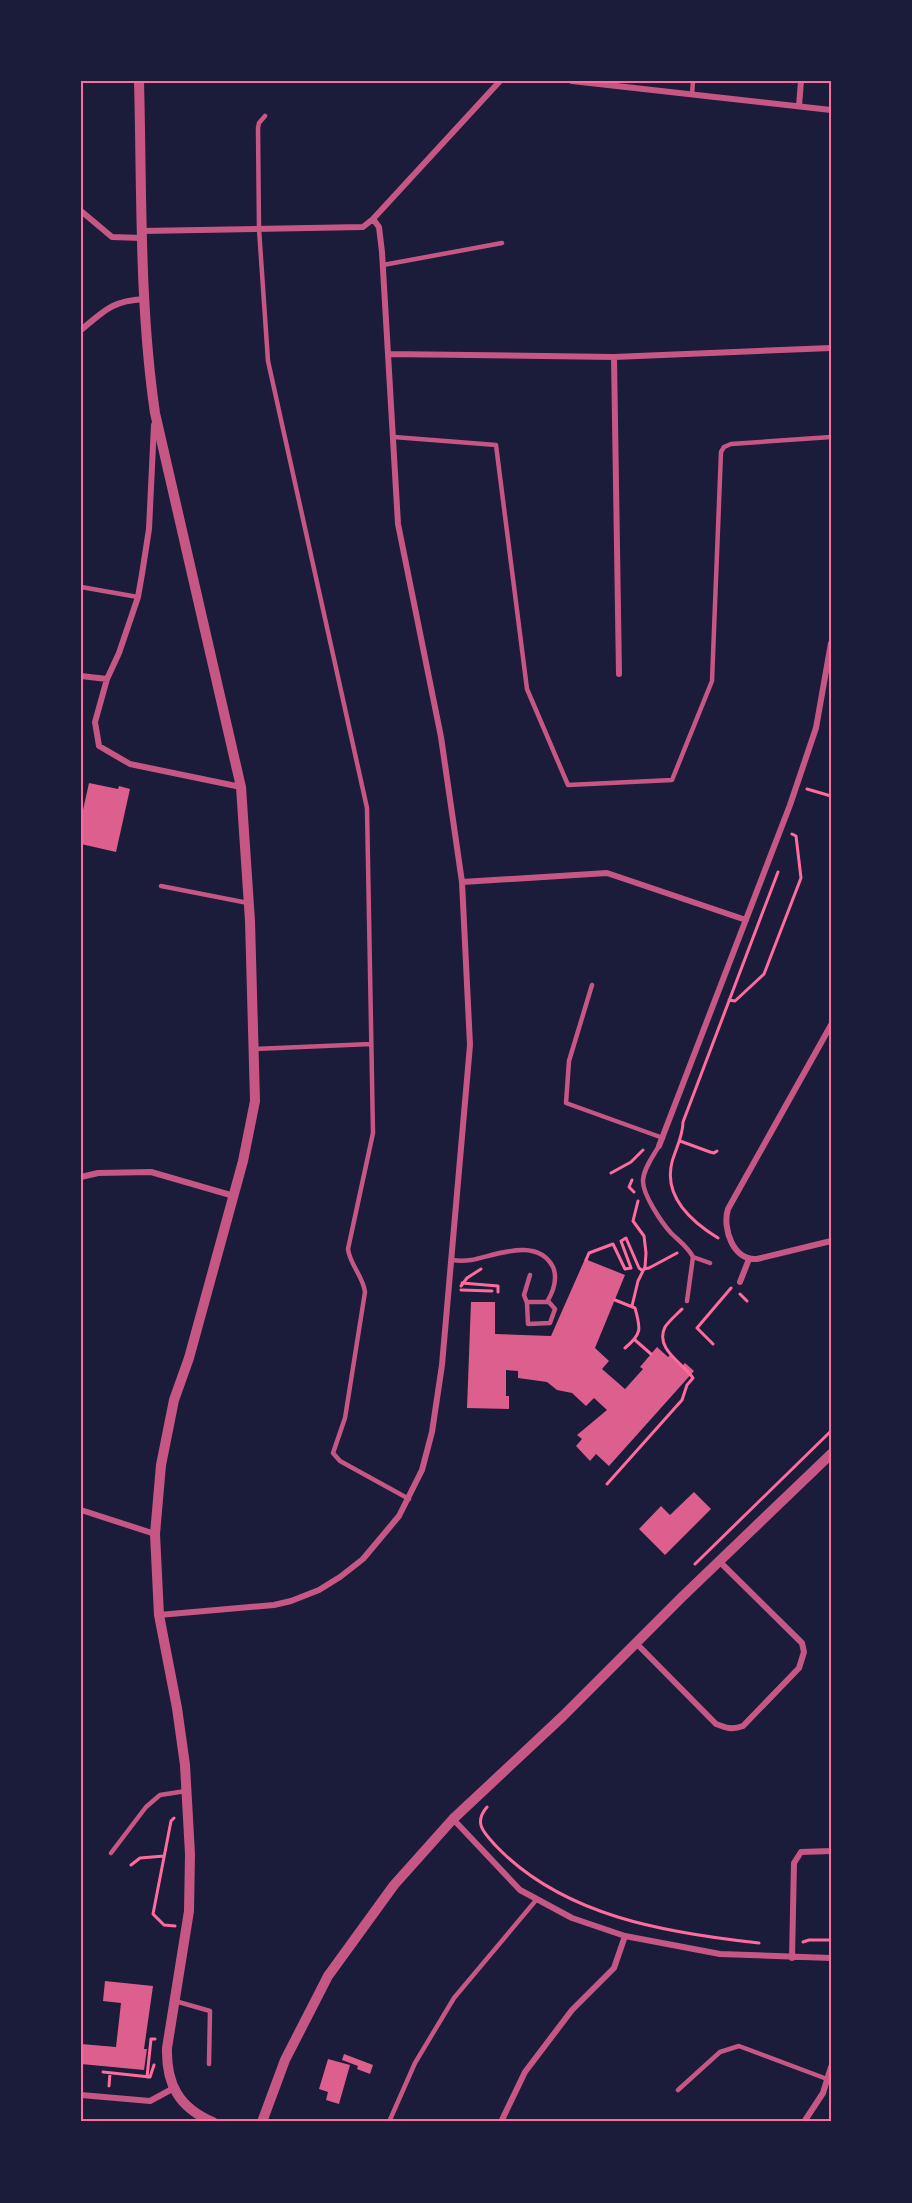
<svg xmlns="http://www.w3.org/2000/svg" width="912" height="2203" viewBox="0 0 912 2203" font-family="'Roboto Condensed',sans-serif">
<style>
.building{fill:#dd5f8e}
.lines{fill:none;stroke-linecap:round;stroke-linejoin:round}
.path{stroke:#ff6b9d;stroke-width:3}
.service{stroke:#c65784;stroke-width:4.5}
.minor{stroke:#c65784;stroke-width:6}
.tertiary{stroke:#c65784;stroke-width:10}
.neatline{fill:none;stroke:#ff6b9d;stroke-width:2}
</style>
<rect width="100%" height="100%" fill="#1b1b3a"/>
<path class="building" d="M89,783L118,789L119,786L130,789L116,852L81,844V819Z
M585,1259L625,1275L595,1348L609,1361L602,1369L625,1389L643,1369L640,1367L657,1347L668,1357L670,1355L682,1366L685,1363L694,1371L609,1466L596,1454L590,1461L576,1446L582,1439L577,1435L607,1410L594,1398L586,1406L572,1393L557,1390L547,1382L518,1378V1371L506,1370V1396H509V1409L467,1408L471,1302H495V1334L551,1336Z
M694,1492L711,1509L665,1555L639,1529L661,1506L670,1515Z
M105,1981L153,1986L144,2049H147L144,2070L81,2064V2044L116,2047L121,2003L103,2001Z
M344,2054L373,2065L370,2074L357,2069L358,2066L342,2060Z
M328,2059L350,2065L339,2104L326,2100L328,2092L319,2089Z"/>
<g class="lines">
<path class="path" d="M807,789L831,796
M729,1000L735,1001L764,974L801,878L796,836L792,834
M680,1141L710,1152L714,1153L717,1151
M611,1173L631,1162L643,1150
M632,1180L629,1187L634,1192
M718,1238C692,1222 663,1197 672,1162C676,1148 683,1136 683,1122L778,872
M586,1260L589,1253L613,1244L625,1269L631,1268L621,1241L626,1238L639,1268L643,1271
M644,1269L649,1268L677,1253
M462,1283L498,1286V1292
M461,1286L467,1278L481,1269
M461,1290L492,1291
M740,1294L747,1301
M615,1300L635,1308C641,1329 642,1334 625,1348
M632,1306L638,1281L645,1267L646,1253L644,1236L633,1221L638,1201
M635,1340L651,1354
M713,1344L697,1328L731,1288
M607,1484L682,1400L687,1385L693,1378C684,1364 654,1349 665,1327C669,1321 676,1315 682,1309
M695,1564L831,1431
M487,1807C473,1823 484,1833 496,1846C563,1916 666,1933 759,1943
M174,1818L171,1821L153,1914L164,1925L175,1926
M131,1865L140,1858L164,1856
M803,1942L809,1940H831
M103,2072L150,2077L154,2065
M147,2077L151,2039H155
M109,2086L110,2073"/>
<path class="service" d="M692,94L693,81
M265,116L259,123L258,128L259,229L268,361L367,808L373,1133L348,1249C350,1265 363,1276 365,1292L345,1418L333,1453L340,1461L409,1499
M383,265L502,243
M394,437L496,445L527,689L568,785L672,780L712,681L721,452L724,447L731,444L831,437
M81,587L138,597
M161,886L248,903
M592,985L569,1061L566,1103L663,1138
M254,1049L371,1044
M659,1146C653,1156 644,1168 643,1180C642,1194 662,1223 671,1233C679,1241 688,1247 693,1257L687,1301
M693,1257L710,1263
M452,1260C458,1261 465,1261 471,1260C494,1256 537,1236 553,1267C558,1279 553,1292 547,1302H527
M530,1275L524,1295L527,1303L528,1324L550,1323L555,1309L548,1301
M111,1853L146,1807L160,1795L186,1791
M175,2001L210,2011L209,2064
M678,2090L720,2052L739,2046L827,2079
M389,2122L415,2063L454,1998L537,1899"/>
<path class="minor" d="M572,81L831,110
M799,106L801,81
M81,211L112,237L142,238
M142,231L363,227L373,219L500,81
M81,330C105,310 112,301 144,299
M388,354L614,357L831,348
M614,357L619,674
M154,425L149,529L142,574L138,597L119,653L107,679L95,722L99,746L130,764L241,787
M81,676L107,679
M462,882L607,873L746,920
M831,1025L728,1209C722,1228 733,1261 757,1259L831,1241
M659,1146L790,805L816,728L831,643
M81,1177L98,1173L151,1172L234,1196
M740,1282L749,1259
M81,1510L155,1534
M159,1615L274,1605L291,1601L319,1590L340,1577L363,1559L399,1516L422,1470L432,1432L442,1365L470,1045L462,882L441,737L398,524L382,252L379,227L373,219
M636,1643L716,1724C726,1728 732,1730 743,1726L799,1668L804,1652L802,1643L720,1562
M453,1819L520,1890L572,1918L625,1936L720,1954L831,1958
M792,1958L794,1863L801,1852L831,1851
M81,2095L150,2101L174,2088
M501,2122L525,2072L572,2010L614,1968L625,1936
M804,2122L823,2093L831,2067"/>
<path class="tertiary" d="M139,81C142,192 139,303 155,413L241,787L250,921L255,1101L243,1161L189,1358L174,1400L161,1465L155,1534L159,1615L177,1708L185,1765L190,1854L189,1911L167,2048C166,2084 179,2108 213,2122
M262,2122L285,2060L328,1976L394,1885L453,1819L563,1716L683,1596L831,1454"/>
</g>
<rect width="912" height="2203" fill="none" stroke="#1b1b3a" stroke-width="165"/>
<rect x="82" y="82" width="748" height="2038" class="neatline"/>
</svg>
